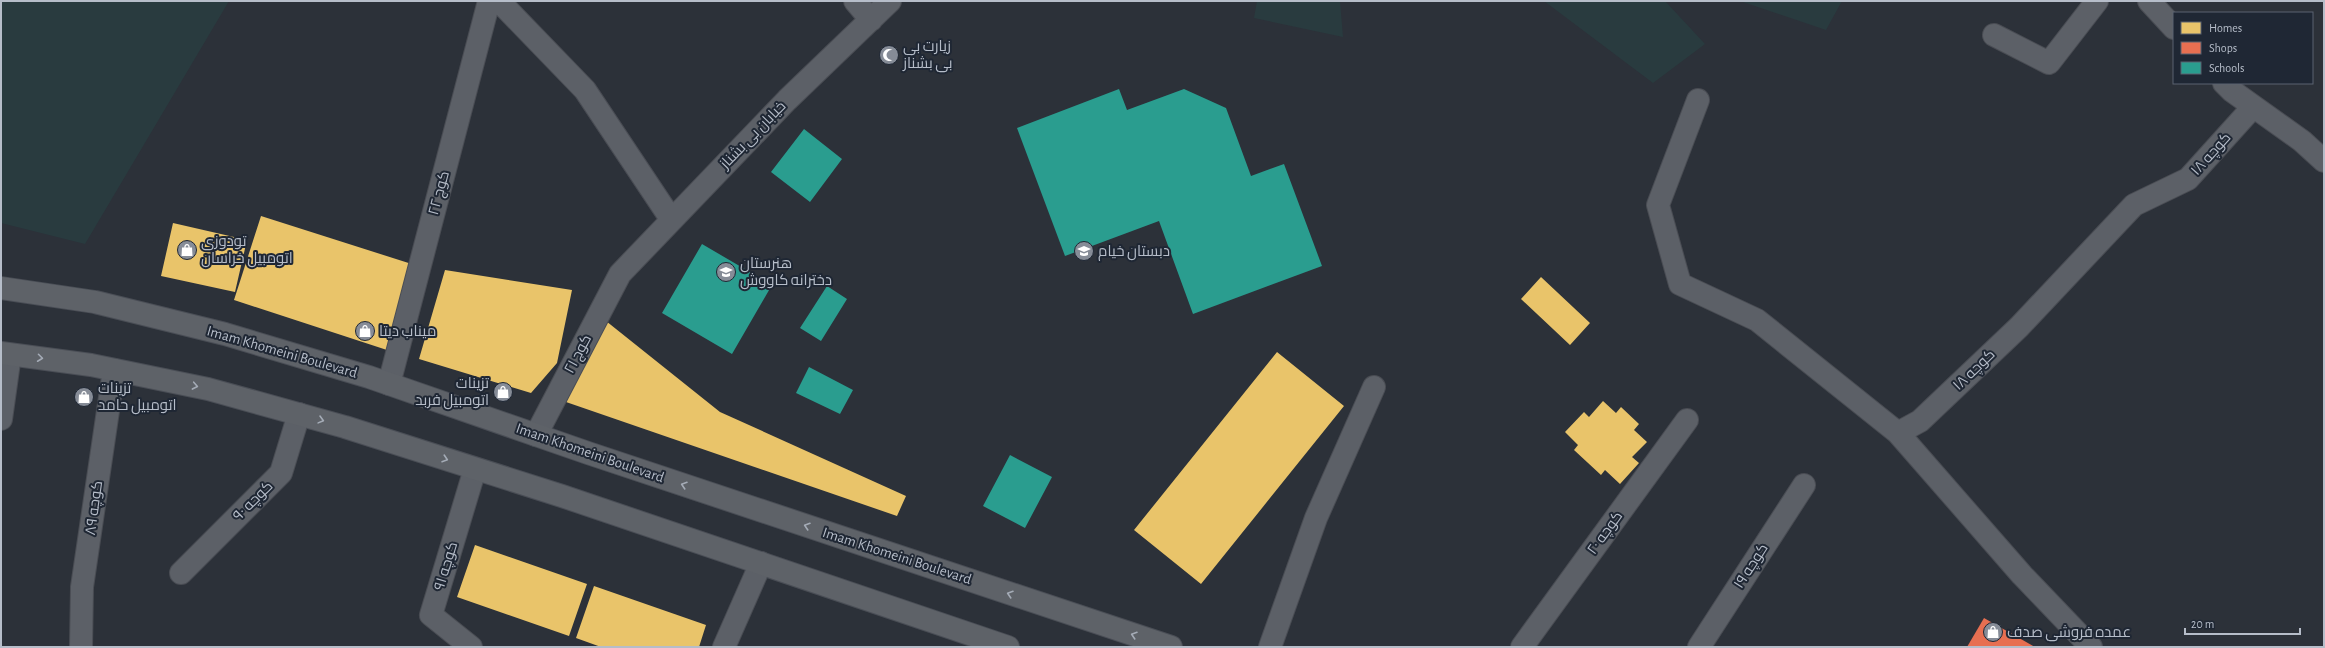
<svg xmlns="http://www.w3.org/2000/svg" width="2325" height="648" viewBox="0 0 2325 648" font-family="'Alegreya Sans',Cairo,sans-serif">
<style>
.green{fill:#293b3f}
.homes{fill:#e9c46a}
.shops{fill:#e76f51}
.schools{fill:#2a9d8f}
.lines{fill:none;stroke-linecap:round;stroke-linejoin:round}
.minor-casing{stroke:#4a4d54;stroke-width:24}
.major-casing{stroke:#4a4e56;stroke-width:24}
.minor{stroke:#5c6067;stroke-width:22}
.major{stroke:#5e6268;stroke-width:22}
.oneway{stroke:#a4abb6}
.labels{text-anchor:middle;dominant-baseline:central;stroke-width:4;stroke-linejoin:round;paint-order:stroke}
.poi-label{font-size:15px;fill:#b6bdc9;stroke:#1f2734;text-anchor:start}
.street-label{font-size:15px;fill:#b6bdc9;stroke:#1f2734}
</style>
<rect width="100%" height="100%" fill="#2c3139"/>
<path class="green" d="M1,1H229L85,244L1,223Z
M1257,1H1340L1343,37L1254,18Z
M1544,1H1665L1705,44L1653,83Z
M1740,1H1842L1826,30Z"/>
<path class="homes" d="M261,216L418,266L390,351L234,300Z
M173,223L247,240L235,292L161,276Z
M445,270L572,290L557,363L531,393L419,359Z
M1541,277L1590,323L1570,345L1521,299Z
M606,321L720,412L906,496L897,516L566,402Z
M1277,352L1344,406L1201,584L1134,530Z
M1603,401L1616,413L1621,407L1639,424L1634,430L1647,442L1632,457L1639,463L1620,484L1605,470L1601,475L1574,450L1578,445L1565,432L1584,412L1589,417Z
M475,545L587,584L569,636L457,597Z
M594,586L706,625L699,647H601L576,638Z"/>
<path class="shops" d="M1984,618L2035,647H1967Z"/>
<path class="schools" d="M1119,89L1127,110L1184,89L1226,108L1251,176L1284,164L1322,266L1193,314L1159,221L1065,256L1017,128Z
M804,129L842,159L810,202L771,172Z
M702,244L772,285L732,354L662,313Z
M827,286L847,299L821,341L800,328Z
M809,367L853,390L840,414L796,393Z
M1010,455L1052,477L1025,528L983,506Z"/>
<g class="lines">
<g class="minor-casing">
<path id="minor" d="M499,1L585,90L671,219
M855,1L871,20
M2149,1L2174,28
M1994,35L2049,63L2097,1
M2224,83L2232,91L2302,141L2324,161
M1698,100L1658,205L1680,284L1757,320L1898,433
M389,384L489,1
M1,419L10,355
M536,435L620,274L787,100L890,1
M181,573L281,473L299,414
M81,647L82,587L114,370
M471,647L431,615L475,469
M724,647L761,563
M1270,647L1316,518L1374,387
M1522,647L1687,420
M1699,647L1804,485
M2091,647L2022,575L1898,433L1920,421L2019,327L2134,205L2188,179L2253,107"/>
</g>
<g class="major-casing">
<path id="major" d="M1,288L95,302L225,334L369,377L588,453L1171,647
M1,353L91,365L208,389L345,427L562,496L1008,647"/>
</g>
<use href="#minor" class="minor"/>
<use href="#major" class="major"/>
</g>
<defs><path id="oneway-chevron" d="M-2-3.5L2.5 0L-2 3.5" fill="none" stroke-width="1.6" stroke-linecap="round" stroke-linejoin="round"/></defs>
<g class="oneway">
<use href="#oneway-chevron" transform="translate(40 358) rotate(7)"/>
<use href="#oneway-chevron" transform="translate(195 386) rotate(11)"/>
<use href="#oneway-chevron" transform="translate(321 420) rotate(15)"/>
<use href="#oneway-chevron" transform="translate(445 459) rotate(18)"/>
<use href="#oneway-chevron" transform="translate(684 485) rotate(-162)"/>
<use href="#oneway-chevron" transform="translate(807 526) rotate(-162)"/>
<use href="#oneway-chevron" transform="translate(1010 594) rotate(-162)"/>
<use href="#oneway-chevron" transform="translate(1134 635) rotate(-162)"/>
</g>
<defs>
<g id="mosque-disc" transform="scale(1)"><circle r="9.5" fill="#868c97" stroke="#1f2734"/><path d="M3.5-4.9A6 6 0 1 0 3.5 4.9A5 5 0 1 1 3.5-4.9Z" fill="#fff"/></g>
<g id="shop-disc" transform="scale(1)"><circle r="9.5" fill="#868c97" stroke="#1f2734"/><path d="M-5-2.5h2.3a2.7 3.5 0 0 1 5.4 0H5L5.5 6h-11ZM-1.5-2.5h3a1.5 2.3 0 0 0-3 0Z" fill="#fff"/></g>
<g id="school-disc" transform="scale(1)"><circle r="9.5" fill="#868c97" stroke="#1f2734"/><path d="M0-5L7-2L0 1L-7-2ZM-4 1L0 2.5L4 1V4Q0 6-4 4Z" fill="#fff"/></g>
<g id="university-disc" transform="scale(1)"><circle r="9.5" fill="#868c97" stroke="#1f2734"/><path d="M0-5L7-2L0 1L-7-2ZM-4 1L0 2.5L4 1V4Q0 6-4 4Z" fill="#fff"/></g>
</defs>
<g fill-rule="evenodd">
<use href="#mosque-disc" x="889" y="55"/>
<use href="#shop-disc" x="187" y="250"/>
<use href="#school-disc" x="1084" y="251"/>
<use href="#university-disc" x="726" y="272"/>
<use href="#shop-disc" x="365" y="331"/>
<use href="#shop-disc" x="503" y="392"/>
<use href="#shop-disc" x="84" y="397"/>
<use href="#shop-disc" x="1993" y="632"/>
</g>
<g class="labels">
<g class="poi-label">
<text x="903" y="46">زیارت بی<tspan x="903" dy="17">بی بشناز</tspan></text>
<text x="201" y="241">تودوزی<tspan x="201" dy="17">اتومبیل خراسان</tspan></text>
<text x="1098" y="251">دبستان خیام</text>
<text x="740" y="263">هنرستان<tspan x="740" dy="17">دخترانه کاووش</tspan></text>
<text x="379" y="331">میناب دیتا</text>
<text x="489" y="383" text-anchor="end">تزینات<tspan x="489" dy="17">اتومبیل فربد</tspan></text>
<text x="98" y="388">تزینات<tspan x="98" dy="17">اتومبیل حامد</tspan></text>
<text x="2007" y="632">عمده فروشی صدف</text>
</g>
<g class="street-label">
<text transform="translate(753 135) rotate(-46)">خیابان بی بشناز</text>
<text transform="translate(2211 154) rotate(-48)">کوچه ۱۸</text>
<text transform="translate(439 193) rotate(-75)">کوچ ۲۲</text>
<text transform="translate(282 352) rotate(16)">Imam Khomeini Boulevard</text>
<text transform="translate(578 354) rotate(-62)">کوچ ۲۱</text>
<text transform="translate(1974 370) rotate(-44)">کوچه ۱۸</text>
<text transform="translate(590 453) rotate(19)">Imam Khomeini Boulevard</text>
<text transform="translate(253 501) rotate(-45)">کوچه ۹۰</text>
<text transform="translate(94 508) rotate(-82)">کوچه ۸۹</text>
<text transform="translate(1605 533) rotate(-54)">کوچه ۲۰</text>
<text transform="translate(897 556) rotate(18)">Imam Khomeini Boulevard</text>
<text transform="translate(446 566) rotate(-73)">کوچه ۹۱</text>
<text transform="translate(1751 566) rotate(-57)">کوچه ۱۹</text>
</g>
</g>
<rect width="2325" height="648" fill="none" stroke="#b6bdc9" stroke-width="4"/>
<rect x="2173" y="12" width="140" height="72" fill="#1f2734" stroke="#5b6370"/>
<rect x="2181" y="22" width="20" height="12" fill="#e9c46a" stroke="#5b6370"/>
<text x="2209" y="32" font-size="12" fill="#b6bdc9">Homes</text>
<rect x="2181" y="42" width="20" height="12" fill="#e76f51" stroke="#5b6370"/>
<text x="2209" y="52" font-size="12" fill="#b6bdc9">Shops</text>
<rect x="2181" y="62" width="20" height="12" fill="#2a9d8f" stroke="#5b6370"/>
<text x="2209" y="72" font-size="12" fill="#b6bdc9">Schools</text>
<path d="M2185 628v6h115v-6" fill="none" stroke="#b6bdc9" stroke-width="2"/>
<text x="2191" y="628" font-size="12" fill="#b6bdc9" stroke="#1f2734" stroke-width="3" paint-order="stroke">20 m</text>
</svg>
